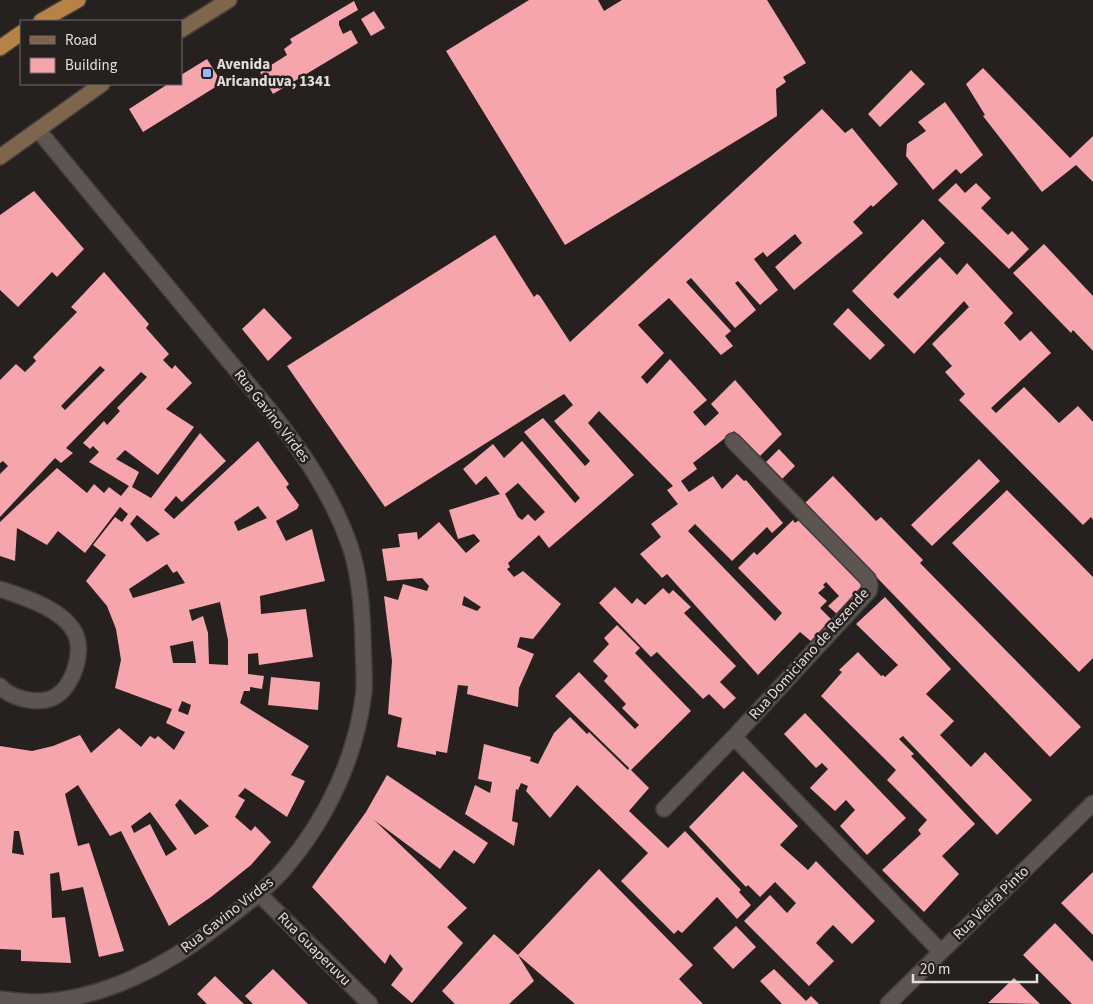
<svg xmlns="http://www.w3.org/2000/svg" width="1093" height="1004" viewBox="0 0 1093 1004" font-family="'Source Sans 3',sans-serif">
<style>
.building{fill:#f5a5ab;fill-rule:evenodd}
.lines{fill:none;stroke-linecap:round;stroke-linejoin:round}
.minor-casing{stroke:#423d3b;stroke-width:18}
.secondary-casing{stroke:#423d3b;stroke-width:18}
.trunk-casing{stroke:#423d3b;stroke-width:18}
.minor{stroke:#5c5552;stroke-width:15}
.secondary{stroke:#7e664d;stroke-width:15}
.trunk{stroke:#b68245;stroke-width:15}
.poi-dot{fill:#97b6fd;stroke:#26201e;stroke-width:2}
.labels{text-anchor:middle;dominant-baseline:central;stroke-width:5;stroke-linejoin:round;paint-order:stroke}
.poi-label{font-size:15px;font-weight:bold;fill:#e2dedc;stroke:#26201e;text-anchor:start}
.street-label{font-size:15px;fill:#e2dedc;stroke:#26201e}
</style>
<rect width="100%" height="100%" fill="#26201e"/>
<path class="building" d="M529,0H598L604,11L622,0H767L806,63L783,77L786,82L776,89L777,116L565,245L446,51Z
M354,1L358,10L339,21V25L343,34L351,30L358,43L273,94L260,72L287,55L284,49L292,43L290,39Z
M374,11L385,28L371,36L361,19Z
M207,59L222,83L143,132L129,109L168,84H181V75Z
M983,68L1070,158L1093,136V182L1076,165L1042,192L983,116L985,115L966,84Z
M911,70L925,84L880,127L868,114Z
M945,102L983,155L961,174L956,169L933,190L906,156L907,144L926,131L918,122Z
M822,109L845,133L852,128L898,184L873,207L871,205L853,222L863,233L794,290L775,267L802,243L795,234L767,257L763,252L754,259L778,290L760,305L738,281L735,283L756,310L735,328L691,278L686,282L731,331L725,336L733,346L721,355L669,298L638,325L664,353L641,377L647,384L670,359L707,400L693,412L705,426L719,413L711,404L735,380L782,434L759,457L734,431L693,463L697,469L681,481L689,492L713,476L722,489L737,474L744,481L746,480L783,523L772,533L767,527L732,561L695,524L688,531L775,621L782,613L738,568L754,552L757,555L793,520L795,523L800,519L865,587L838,615L828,606L839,596L826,582L823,585L825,587L818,593L827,601L820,608L832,620L812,642L800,632L758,675L667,574L662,578L640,554L661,537L651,524L678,504L667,490L673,486L599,411L588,423L634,475L549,548L539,535L508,563L510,567L507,569L514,577L523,571L561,604L533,639L520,637L517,647L534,654L519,688L518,707L467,694L468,686L458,685L447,753L436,751V755L397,747L402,718L388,714L392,661L384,596L398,600L403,584L427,591L429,586L422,578L387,581L382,549L400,547L398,534L417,532L418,540L439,522L466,553L480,541L474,534L458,539L449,510L500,494L486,476L476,485L463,469L493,444L504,458L522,441L575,503L580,498L524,432L543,418L585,466L590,461L554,421L573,405L564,394L385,507L287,366L495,235L534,297L537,294L540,296L570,342ZM518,483L545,512L535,521L528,514L522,520L518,517L505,494ZM464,596L481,607L477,611L462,605Z
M956,183L965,193L976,183L991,198L981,208L1008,235L1012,231L1029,249L1009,269L938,200Z
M34,191L84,249L57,277L52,272L18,307L0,290V215Z
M923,219L945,243L893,294L898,299L940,257L957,275L967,263L1013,313L1004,323L1020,341L1031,331L1051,353L991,408L996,413L1024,387L1059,423L1078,406L1093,422V520L1091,517L1083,525L959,400L965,394L945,372L952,366L932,344L969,307L964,301L914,354L852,291Z
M1044,244L1093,296V351L1073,330L1071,333L1013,273Z
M104,272L149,324L146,328L169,354L163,360L172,369L175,365L192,383L166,409L194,427L158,475L125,450L116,459L139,472L132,487L151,498L200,433L226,461L182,502L176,496L164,510L174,519L258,441L289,484L286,487L299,505L297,509L276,521L286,541L312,529L325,581L260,596L261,614L306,609L313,657L259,665L258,653L248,654V674L264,676L262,689L250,687V691H244L240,703L309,746L291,775L305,781L287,817L245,788L238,796L245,800L235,817L251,831L255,826L271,842L251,865L211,897L169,926L121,831L110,836L78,785L65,794L78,846L89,843L124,951L99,957L83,887L62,891L59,872L50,874L52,918L65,917L71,963L21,961V950L0,949V746L32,751L53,746L80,735L91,753L119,728L141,747L150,736L155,739L158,736L174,750L185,732L166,723L172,709L115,688L121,660L116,629L107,606L86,581L106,555L93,545L115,517L122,522L128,514L120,507L85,553L58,531L47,545L17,528L15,561L0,556V522L57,468L87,493L94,484L104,493L109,487L121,496L129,486L89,462L99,452L93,446L90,449L83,443L104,421L107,425L120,411L117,408L147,377L141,372L66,448L73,453L61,463L55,458L0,517V474L8,466L3,461L0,463V380L16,364L25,372L36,361L33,357L77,312L71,307ZM100,366L105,370L65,410L61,406ZM258,506L267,518L238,531L234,522ZM137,515L160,534L147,542L130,524ZM167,564L173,573L177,571L185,583L133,598L129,589ZM220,602L228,640V665L209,664L208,633L203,616L192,621L189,610ZM193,641L196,663H173L170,646ZM182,701L191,705L188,715L178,711ZM180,799L209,826L195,835L175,805ZM150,812L177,849L166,856L150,824L134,833L131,826ZM14,831H19L24,855L12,853Z
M264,308L292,338L268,361L242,329Z
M848,308L885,345L870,360L833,324Z
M779,449L795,466L781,480L765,463Z
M979,459L1000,481L932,546L911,525Z
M833,476L876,521L881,517L923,560L920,563L1081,727L1050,757L805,503Z
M1007,490L1093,577V658L1079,672L952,543Z
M615,587L632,604L637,598L645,605L663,588L669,594L673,590L691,607L684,613L736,666L720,682L736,698L724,709L709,694L703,699L657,652L651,657L599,603Z
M885,597L951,669L926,694L954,721L940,735L971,767L985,752L1032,800L997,835L903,736L899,739L914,754L911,756L975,824L942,856L959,874L924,912L882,870L921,834L918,830L927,820L887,780L896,770L821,696L842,672L839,670L858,652L881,676L883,675L885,677L898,665L856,624Z
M617,625L640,648L635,653L691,711L631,770L649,788L629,811L668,848L685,831L741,890L739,892L751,905L737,919L717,897L682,933L678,930L674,934L621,881L648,853L577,785L550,818L526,791L528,786L521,783L518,790L516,789L512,821L518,823L514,846L465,814L475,785L490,793L492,782L478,779L484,744L531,757L530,761L538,764L554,733L570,717L587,734L589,732L628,770L629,768L555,696L579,672L635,729L639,725L622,708L626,704L604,681L608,676L593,661L609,644L604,638Z
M271,677L320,682L318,710L268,705Z
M805,713L906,818L867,855L840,826L855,810L846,800L835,811L810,788L828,769L822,763L816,768L784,734Z
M743,771L798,826L780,845L808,870L816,861L875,921L852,944L833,925L825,933L816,943L834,961L809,986L744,921L770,895L787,913L796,903L775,882L760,897L748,885L746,887L689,827Z
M387,775L488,843L474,864L454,850L440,869L374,820L467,908L447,927L463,943L412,1003L391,985L403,969L390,954L385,964L312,887L366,812Z
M599,869L693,965L679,979L703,1004H575L518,955Z
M1093,872V935L1061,903Z
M1055,923L1093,962V1004H1072L1023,955Z
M736,926L756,947L733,969L713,948Z
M494,934L518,955L534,981L509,1004H455L442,991Z
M273,969L308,1004H253L245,996Z
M774,969L806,1001L811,996L819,1004H782L760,981Z
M215,976L244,1004H207L197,994Z
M1014,978L1040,1004L988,1003Z"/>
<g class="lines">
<g class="minor-casing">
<path id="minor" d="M0,589C24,597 63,609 75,633C85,653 72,691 50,699C35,704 10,698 0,686
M734,737L941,952
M664,809L734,737L869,591L870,585L868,579L733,441
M259,894L370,1004
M0,999C11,1000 22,1002 33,1002C101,1001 167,966 219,925C242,907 266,890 285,868C327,819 357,755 364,691C365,675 363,657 363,641C362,610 360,575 350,546C332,494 301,450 267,407L38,130
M888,1004L1093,803"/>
</g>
<g class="secondary-casing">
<path id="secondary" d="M181,30L229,0
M0,157L102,84"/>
</g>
<g class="trunk-casing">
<path id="trunk" d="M41,21L78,0
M0,48L21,33"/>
</g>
<use href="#minor" class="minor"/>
<use href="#secondary" class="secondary"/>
<use href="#trunk" class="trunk"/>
</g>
<rect class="poi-dot" x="202" y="68" width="10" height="10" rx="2.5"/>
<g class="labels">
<g class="poi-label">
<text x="217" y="64">Avenida<tspan x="217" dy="17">Aricanduva, 1341</tspan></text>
</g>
<g class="street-label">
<text transform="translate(272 416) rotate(52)">Rua Gavino Virdes</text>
<text transform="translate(809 654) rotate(-48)">Rua Domiciano de Rezende</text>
<text transform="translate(991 903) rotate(-44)">Rua Vieira Pinto</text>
<text transform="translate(227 915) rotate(-38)">Rua Gavino Virdes</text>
<text transform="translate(314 949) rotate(45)">Rua Guaperuvu</text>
</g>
</g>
<rect x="20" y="20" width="162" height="65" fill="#26201e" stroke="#716c6a"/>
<rect x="30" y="36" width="25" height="8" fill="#7e664d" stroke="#716c6a"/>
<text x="65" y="45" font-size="15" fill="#e2dedc">Road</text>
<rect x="30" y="58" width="25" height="15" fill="#f5a5ab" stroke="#716c6a"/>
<text x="65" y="70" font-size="15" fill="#e2dedc">Building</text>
<path d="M913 974v8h124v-8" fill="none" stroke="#e2dedc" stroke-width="2.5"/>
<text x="920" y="974" font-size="15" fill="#e2dedc" stroke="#26201e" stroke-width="4" paint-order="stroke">20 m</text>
</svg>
